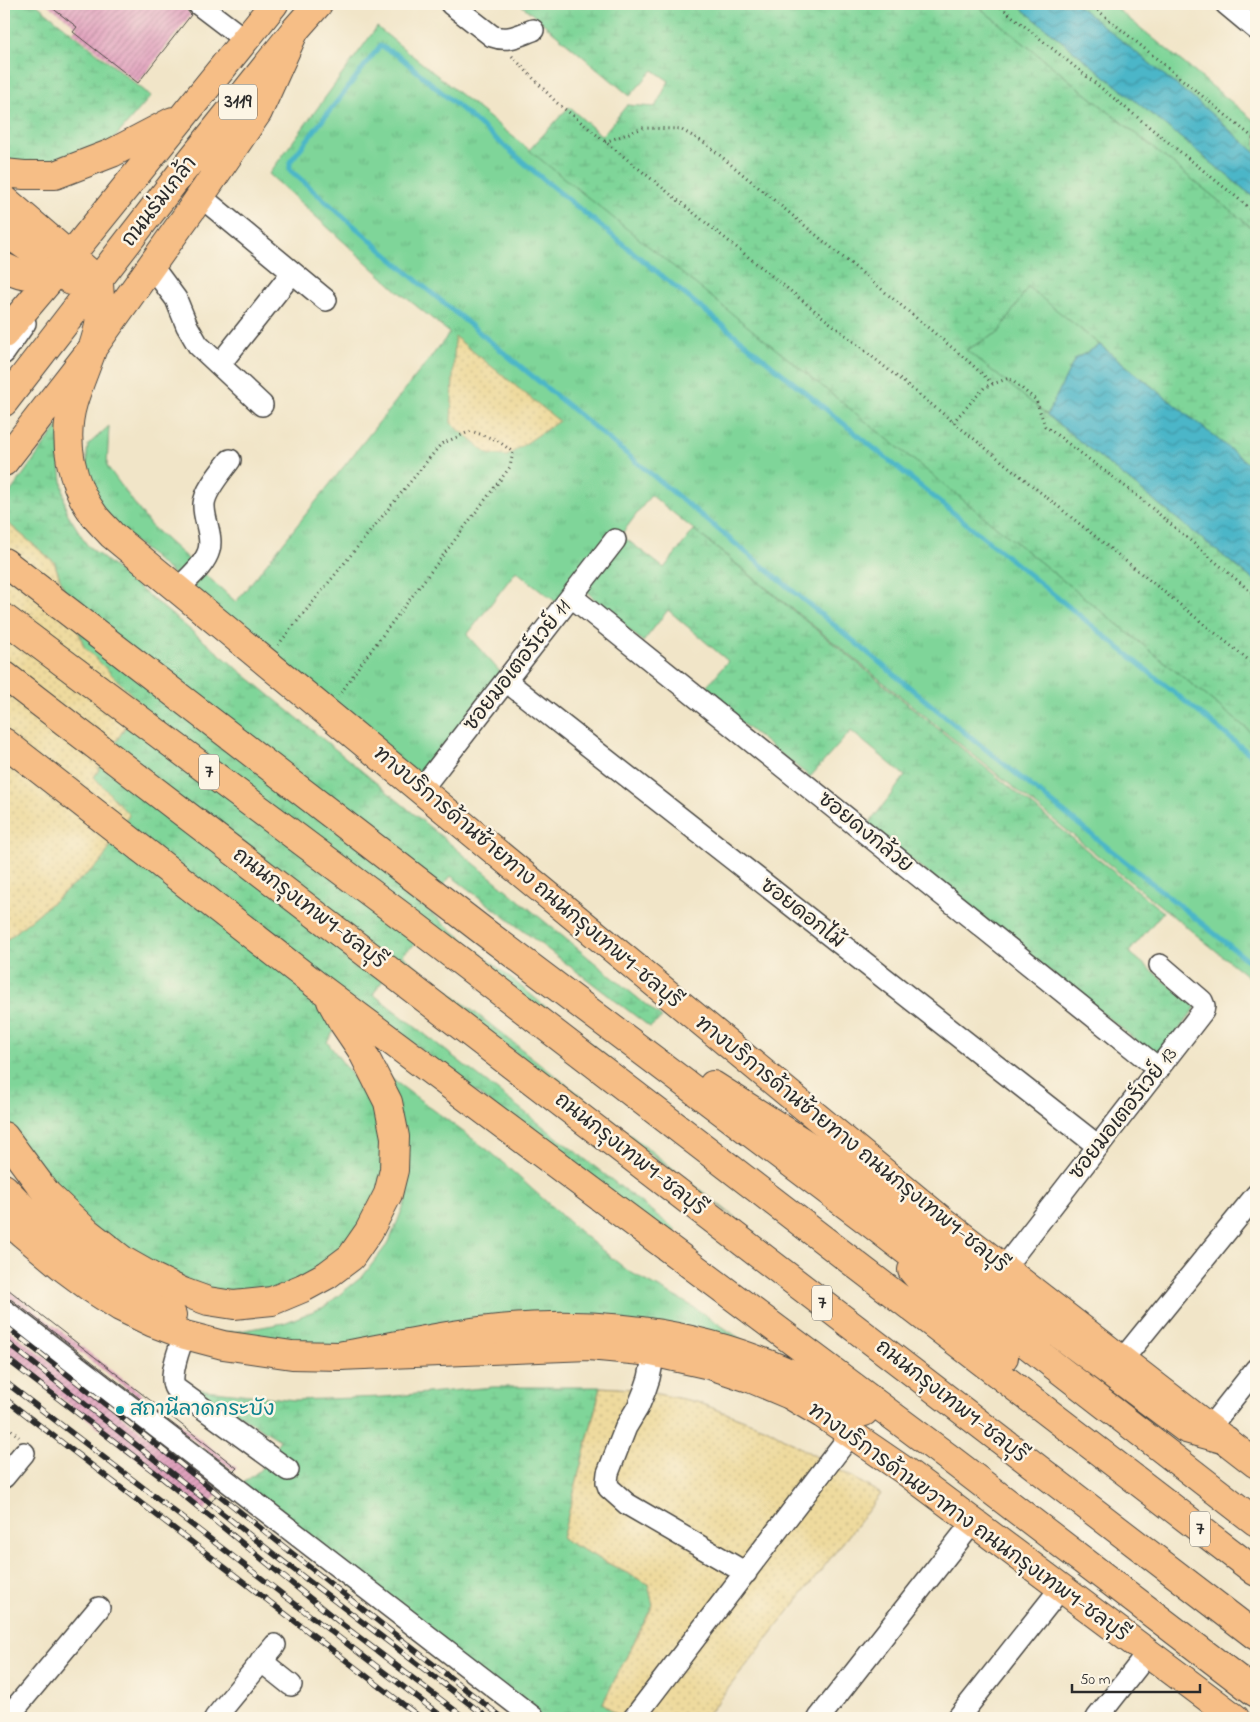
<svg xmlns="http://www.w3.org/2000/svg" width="1260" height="1722" viewBox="0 0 1260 1722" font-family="'Indie Flower','Playpen Sans Thai',sans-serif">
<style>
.grass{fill:url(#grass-tufts);stroke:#558062}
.wetland{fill:url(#wetland-marsh);stroke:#558062}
.sand{fill:url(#sand-dots);stroke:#8c8264}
.water{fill:url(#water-waves);stroke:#3b707a}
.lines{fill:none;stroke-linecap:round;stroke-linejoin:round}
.stream{stroke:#4bb6c8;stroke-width:5}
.building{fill:url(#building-hatch)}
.minor-casing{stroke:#494743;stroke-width:24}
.major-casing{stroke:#494743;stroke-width:30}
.highway-casing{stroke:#494743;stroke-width:30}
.path{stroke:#494743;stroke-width:3;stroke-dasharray:1 4;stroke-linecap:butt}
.minor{stroke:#fff;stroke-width:21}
.major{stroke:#f6be86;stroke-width:28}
.highway{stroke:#f6be86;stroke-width:28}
.rail-casing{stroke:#2b2b2b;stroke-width:5.5}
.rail{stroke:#fcf5e5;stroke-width:4;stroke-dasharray:11;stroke-linecap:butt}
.culture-dot{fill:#0f9aa8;stroke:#fcf5e5;stroke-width:2}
.labels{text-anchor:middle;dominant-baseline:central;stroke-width:5;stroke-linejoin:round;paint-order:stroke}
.shield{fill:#fcf5e5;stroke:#6a6863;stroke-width:1}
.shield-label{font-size:20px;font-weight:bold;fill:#2b2b2b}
.street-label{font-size:21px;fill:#2b2b2b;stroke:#fcf5e5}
.culture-label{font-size:21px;fill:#0d838f;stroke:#fcf5e5;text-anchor:start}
</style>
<defs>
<pattern id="grass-tufts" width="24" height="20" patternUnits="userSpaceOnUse" patternTransform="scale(1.25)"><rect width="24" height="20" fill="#7fd599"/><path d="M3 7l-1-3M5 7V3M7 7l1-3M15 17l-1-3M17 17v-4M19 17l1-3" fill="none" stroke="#6eb784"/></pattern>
<pattern id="wetland-marsh" width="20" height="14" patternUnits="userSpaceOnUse" patternTransform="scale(1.25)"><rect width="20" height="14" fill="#7fd599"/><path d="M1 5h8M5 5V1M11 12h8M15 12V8" fill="none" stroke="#6eb784"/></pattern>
<pattern id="sand-dots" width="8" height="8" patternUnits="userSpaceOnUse" patternTransform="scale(1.25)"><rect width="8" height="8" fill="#eeda9e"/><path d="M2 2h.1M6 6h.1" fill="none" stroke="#cb8" stroke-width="1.8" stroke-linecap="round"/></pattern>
<pattern id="water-waves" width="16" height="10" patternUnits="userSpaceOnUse" patternTransform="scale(1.25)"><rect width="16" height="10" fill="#4bb6c8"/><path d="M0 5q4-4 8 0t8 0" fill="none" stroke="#3f94a3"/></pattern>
<pattern id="building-hatch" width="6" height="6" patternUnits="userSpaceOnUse" patternTransform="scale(1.25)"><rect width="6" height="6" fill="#e3a4c0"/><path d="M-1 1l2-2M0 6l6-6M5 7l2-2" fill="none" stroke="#b8869c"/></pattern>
</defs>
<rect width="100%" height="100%" fill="#fcf5e5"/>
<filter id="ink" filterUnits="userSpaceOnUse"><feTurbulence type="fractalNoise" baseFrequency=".02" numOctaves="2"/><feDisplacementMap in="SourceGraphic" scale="10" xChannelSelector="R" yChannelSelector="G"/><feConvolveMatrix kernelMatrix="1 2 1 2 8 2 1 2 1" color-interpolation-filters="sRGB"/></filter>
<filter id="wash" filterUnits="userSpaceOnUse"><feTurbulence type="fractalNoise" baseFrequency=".0096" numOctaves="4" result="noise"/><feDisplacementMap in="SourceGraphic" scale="20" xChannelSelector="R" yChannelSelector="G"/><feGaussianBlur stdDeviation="1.12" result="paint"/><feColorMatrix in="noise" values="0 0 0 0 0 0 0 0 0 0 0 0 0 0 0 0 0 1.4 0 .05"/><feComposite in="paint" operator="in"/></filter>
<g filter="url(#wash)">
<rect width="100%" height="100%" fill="#f1e5c8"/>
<path class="grass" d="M975,4H1016L1256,199V231Z
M1076,4H1111L1256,122V153L1200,104Z
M377,27L1256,736V983L651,495L565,609L516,571L467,635L513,686L422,783L103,515L87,479V453L88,445L109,426L107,466L150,525L236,602L450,333L399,292L269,174Z
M1028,286L1100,345L1075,359L1047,415L966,350L999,332Z
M381,1071L493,1154L581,1233L628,1271L692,1306L769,1358L334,1350L215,1333L240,1331L284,1323L324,1307L363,1276L389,1242L407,1198L409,1159L401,1123Z"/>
<path class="wetland" d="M4,4H36L151,96L106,148L39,165L4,161Z
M520,4H975L1256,231V470L1028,287L999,332L966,350L1256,582V736L529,150L569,107L602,136L627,105L655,107L669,81L653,70L630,96Z
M61,422L60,465L66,511L87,545L662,1018L650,1027L451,876L424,907L619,1067L432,930L402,955L755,1233L396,963L373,994L676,1230L669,1240L355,999L327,1042L362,1088L382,1126L384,1180L355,1240L299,1285L225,1299L100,1236L4,1127V942L101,862L94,777L140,703L84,647L54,562L4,520V501Z
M694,530L1163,912L1129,952L1196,1007L1158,1058L868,825L905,776L851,731L810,777L702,692L728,661L668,610L643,642L580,586L621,535L664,568Z
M493,1387H601L562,1539L648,1584L653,1605L603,1703L621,1718H522L232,1492L260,1470L280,1440L196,1389L295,1400L384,1397Z"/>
<path class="sand" d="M455,337L559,421L507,456L488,454L451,423Z
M4,520L54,562L84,647L140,703L94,777L129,815L101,862L4,942Z
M601,1387L633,1389L697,1402L768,1429L881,1494L705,1718H621L603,1703L653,1605L648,1584L562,1539Z"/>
<path class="water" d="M1016,4H1076L1200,104L1256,153V199Z
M1100,345L1256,470V582L1047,415L1075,359Z"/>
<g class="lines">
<path class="stream" d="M1256,759L543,179L399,56L380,46L290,162V170L417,281L948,719L1256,967"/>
</g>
<g id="blocks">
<path class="building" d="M47,4H182L191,15L138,83L73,32L77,27Z
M4,1286L237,1468L234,1471L12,1300L4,1298Z
M4,1326L220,1491L204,1511L4,1353Z"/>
</g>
</g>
<g filter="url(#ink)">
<use href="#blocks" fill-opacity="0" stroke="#494743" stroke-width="1"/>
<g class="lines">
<g class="minor-casing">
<path id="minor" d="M198,4L244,39
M451,4L492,36C508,42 519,35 533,30
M1226,4L1256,29
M200,196L326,300
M159,276L176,299L187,326L198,345L262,405
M4,353L25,323
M220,364L292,273
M178,589C188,578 205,565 209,550C213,535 203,519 204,504C205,490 222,471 230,460
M572,597L1159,1069
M506,681L1098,1146
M420,791L615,540
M1003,1269L1203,1011L1204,1006L1202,1001L1160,965
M4,1310L227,1481L534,1718
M185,1335C180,1345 168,1378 175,1388L288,1470
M654,1353L649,1378L645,1390L638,1407L626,1427L608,1473L607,1482L609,1488L627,1504L746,1573
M1122,1360L1256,1195
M1210,1427L1256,1369
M4,1477L24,1453
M261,1661L291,1685
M7,1718L99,1608
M215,1718L275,1645
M634,1718L851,1434
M819,1718L973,1522
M958,1718L1061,1588
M1097,1718L1148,1653"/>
</g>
<g class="major-casing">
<path id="major" d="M4,173L24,175H55L112,153L173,121
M4,199L99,281C99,293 102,307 100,319C96,348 81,375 73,403C62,440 71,484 94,515C99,522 106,528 112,535L944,1222L1256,1464
M4,231L59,269L71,281
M4,334L71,255L274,4
M4,402L181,173L295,30L318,4
M4,462L94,346L191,210L258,112L295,30
M4,1188L27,1212L71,1249L172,1315
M4,1218L65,1269L92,1289L120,1307L153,1323L185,1335L223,1345L292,1355L339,1356L589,1346L652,1352L710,1365L752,1379L790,1395L822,1414L905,1471L1235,1718"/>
</g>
<g class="highway-casing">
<path id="highway" d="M4,267C28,279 34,277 59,269
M4,562L483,931L873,1225L1256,1522
M4,618L415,926L1256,1572
M4,675L1256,1636
M4,742L315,984L949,1458L1256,1693
M713,1085L809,1146L1186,1429L1226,1440
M4,1136L47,1194L87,1232L124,1261L154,1278L183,1292L208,1301L234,1305L272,1301L303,1288L327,1275L351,1257L369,1231L388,1194L394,1170L395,1137L388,1102L361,1049L342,1021L331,1001
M912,1270L941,1305L1004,1357
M339,1356C386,1348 434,1337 481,1331C574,1319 670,1327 758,1360C795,1373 830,1393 864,1412"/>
</g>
<path class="path" d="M997,4L1256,213
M1090,4L1256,140
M512,56L556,102L1256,666
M605,142L643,128L680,129L705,143L967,360L993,384
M953,422L985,387L1009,378L1036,400L1045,426L1135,494L1256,596
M278,645L441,444L471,431L497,440L513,452L510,467L360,665L339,696
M4,1423L19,1437"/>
<use href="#minor" class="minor"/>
<use href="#major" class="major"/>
<use href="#highway" class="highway"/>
<g class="rail-casing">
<path id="rail" d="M4,1325C171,1454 334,1590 503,1718
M4,1340L280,1559L488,1718
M4,1357L161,1477L343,1625L465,1718
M4,1381L444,1718
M4,1398L421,1718"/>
</g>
<use href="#rail" class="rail"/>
</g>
</g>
<circle class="culture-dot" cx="120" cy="1410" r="5"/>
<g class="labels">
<g class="shield">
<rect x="219" y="84.5" width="38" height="35" rx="4"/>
<rect x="199" y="754.5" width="20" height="35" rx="4"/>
<rect x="812" y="1285.5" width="20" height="35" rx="4"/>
<rect x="1190" y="1511.5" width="20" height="35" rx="4"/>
</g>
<g class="shield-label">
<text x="238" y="102">3119</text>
<text x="209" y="772">7</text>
<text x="822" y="1303">7</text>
<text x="1200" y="1529">7</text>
</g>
<g class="street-label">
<text transform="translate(160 202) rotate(-52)">ถนนร่มเกล้า</text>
<text transform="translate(518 666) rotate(-52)">ซอยมอเตอร์เวย์ 11</text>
<text transform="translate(865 833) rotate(39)">ซอยดงกล้วย</text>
<text transform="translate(527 878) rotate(40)">ทางบริการด้านซ้ายทาง ถนนกรุงเทพฯ-ชลบุรี</text>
<text transform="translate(309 909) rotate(37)">ถนนกรุงเทพฯ-ชลบุรี</text>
<text transform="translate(802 914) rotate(38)">ซอยดอกไม้</text>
<text transform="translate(1124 1114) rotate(-52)">ซอยมอเตอร์เวย์ 13</text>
<text transform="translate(851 1145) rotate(39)">ทางบริการด้านซ้ายทาง ถนนกรุงเทพฯ-ชลบุรี</text>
<text transform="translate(630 1155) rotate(38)">ถนนกรุงเทพฯ-ชลบุรี</text>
<text transform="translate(951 1402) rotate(38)">ถนนกรุงเทพฯ-ชลบุรี</text>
<text transform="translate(968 1523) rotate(36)">ทางบริการด้านขวาทาง ถนนกรุงเทพฯ-ชลบุรี</text>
</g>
<g class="culture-label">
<text x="130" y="1410">สถานีลาดกระบัง</text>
</g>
</g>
<rect width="1260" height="1722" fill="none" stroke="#fcf5e5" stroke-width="20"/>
<path d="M1072 1684v8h128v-8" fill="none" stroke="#2b2b2b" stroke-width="2.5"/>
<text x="1080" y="1684" font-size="15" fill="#2b2b2b" stroke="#fcf5e5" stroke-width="4" paint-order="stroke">50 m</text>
</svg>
